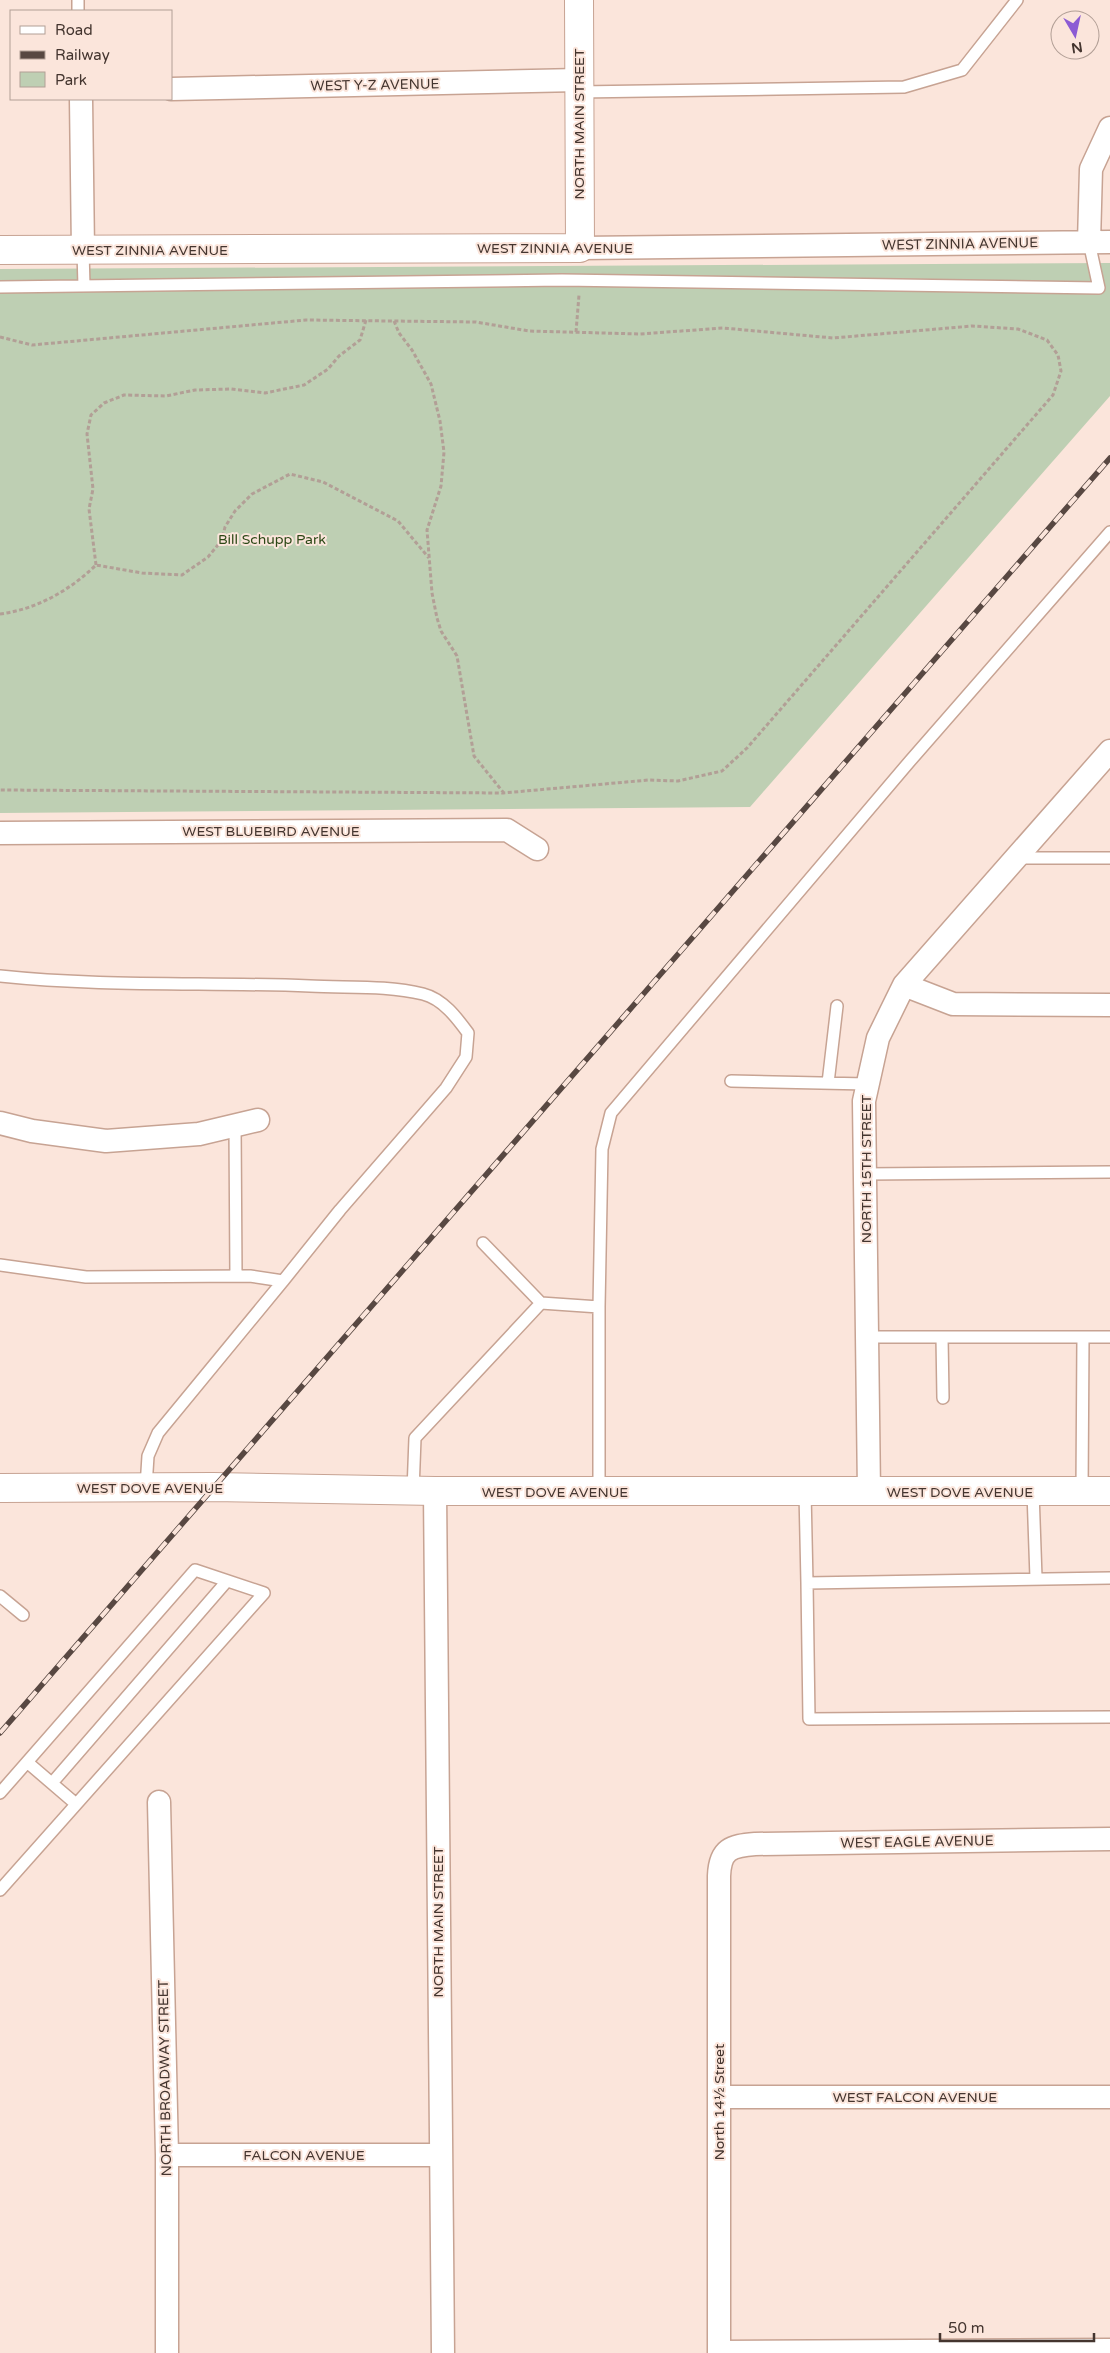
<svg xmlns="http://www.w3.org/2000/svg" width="1110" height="2353" viewBox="0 0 1110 2353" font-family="'Varela Round',sans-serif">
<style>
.green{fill:#becfb3}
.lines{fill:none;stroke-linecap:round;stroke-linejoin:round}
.service-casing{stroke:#c7a393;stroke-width:14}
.minor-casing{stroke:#c7a393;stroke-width:25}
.tertiary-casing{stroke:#c7a393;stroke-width:30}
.secondary-casing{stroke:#c7a393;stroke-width:30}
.path{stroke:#b29f96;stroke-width:3;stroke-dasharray:4 2.5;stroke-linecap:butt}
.service{stroke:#fff;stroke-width:11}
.minor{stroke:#fff;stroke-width:22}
.tertiary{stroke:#fff;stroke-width:28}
.secondary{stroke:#fff;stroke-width:28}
.rail-casing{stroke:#584842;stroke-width:5.5}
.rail{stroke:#fbe5db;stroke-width:4;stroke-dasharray:11;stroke-linecap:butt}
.labels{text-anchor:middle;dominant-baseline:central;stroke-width:4;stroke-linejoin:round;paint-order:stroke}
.street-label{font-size:14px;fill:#44352f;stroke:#fbe5db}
.park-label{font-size:14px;fill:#2c4816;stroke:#fbe5db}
</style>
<rect width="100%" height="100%" fill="#fbe5db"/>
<path class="green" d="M1110,263V396L750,807L0,813V269Z"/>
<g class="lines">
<g class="service-casing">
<path id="service" d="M78,0V11
M579,92L904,87L962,70L1017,0
M83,251L84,286
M0,287L562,280L1099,288L1089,242
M1017,858H1110
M0,976C103,987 207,982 310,986C347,988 387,985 423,994C443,999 457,1018 468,1033L466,1057L446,1088L340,1210L283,1281
M731,1081L867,1084
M828,1083L837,1006
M235,1126L236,1276
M865,1174L1110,1172
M483,1243L541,1303
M0,1265L86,1277L250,1276L283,1281L158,1433L148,1456L146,1487
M599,1307L602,1149L611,1113L910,761L1110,532
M867,1337H1110
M942,1337L943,1398
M413,1491L415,1438L541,1303L599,1307V1492
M1082,1491L1083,1337
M805,1492L807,1583L1110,1578
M1033,1492L1036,1578
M807,1583L809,1719L1110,1717
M0,1596L23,1615
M27,1762L76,1804
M52,1783L227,1581
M0,1793L195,1570L264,1593L0,1890"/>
</g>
<g class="minor-casing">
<path id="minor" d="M171,89L579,80
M81,99L83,251
M1089,242L1091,169L1110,128
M580,248L1110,242
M0,833L507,830L537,849
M904,985L953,1004L1110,1005
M0,1123L32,1131L106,1141L199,1134L258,1120
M435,1491L443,2353
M869,1492L864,1101L878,1038L904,985L1110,751
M159,1802L167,2155V2353
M719,2097H1110
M167,2155H440
M719,2352L1110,2350
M719,2353V1876C720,1849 731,1846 755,1844L1110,1839"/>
</g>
<g class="tertiary-casing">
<path id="tertiary" d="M0,250L580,248L579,0"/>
</g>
<g class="secondary-casing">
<path id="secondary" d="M0,1488L213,1487L435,1491H1110"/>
</g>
<path class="path" d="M394,321L399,333L412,350L431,384L440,421L444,452L441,486L427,530L432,593L437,618L441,631L457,656L474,756L503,792
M576,332L579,295
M0,337L32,345L306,320L476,322L529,331L640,334L723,328L833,338L972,326L1018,329L1047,340L1058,355L1061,371L1053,395L747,748L722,771L678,781L649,780L503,793L0,790
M96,565L89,509L93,489L87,434L91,415L104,403L124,395L166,396L195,390L231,389L265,393L304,385L328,369L339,356L360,340L366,320
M0,614C37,609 69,591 96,565L142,573L182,575L208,557L222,540L225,527L235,511L252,494L290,474L323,482L398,521L429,558"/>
<use href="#service" class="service"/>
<use href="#minor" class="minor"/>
<use href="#tertiary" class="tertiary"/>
<use href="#secondary" class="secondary"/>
<g class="rail-casing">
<path id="rail" d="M0,1733L1110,458"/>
</g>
<use href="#rail" class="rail"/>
</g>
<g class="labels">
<g class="street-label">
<text transform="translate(375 85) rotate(-1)">WEST Y-Z AVENUE</text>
<text transform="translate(579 124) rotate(-90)">NORTH MAIN STREET</text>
<text transform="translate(960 244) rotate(-1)">WEST ZINNIA AVENUE</text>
<text x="555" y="248">WEST ZINNIA AVENUE</text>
<text x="150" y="250">WEST ZINNIA AVENUE</text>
<text x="271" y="831">WEST BLUEBIRD AVENUE</text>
<text transform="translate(866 1169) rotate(-90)">NORTH 15TH STREET</text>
<text x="150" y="1488">WEST DOVE AVENUE</text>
<text x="555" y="1492">WEST DOVE AVENUE</text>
<text x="960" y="1492">WEST DOVE AVENUE</text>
<text transform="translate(917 1842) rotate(-1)">WEST EAGLE AVENUE</text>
<text transform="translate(438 1922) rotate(-90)">NORTH MAIN STREET</text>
<text transform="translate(165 2078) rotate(-91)">NORTH BROADWAY STREET</text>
<text x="915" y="2097">WEST FALCON AVENUE</text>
<text transform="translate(719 2102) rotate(-90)">North 14½ Street</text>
<text x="304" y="2155">FALCON AVENUE</text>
</g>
<g class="park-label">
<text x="272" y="539">Bill Schupp Park</text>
</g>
</g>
<rect x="10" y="10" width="162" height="90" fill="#fbe5db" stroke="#b29f96"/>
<rect x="20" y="26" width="25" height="8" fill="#ffffff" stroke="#b29f96"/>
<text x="55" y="35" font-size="15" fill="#44352f">Road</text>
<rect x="20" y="51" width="25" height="8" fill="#584842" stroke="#b29f96"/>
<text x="55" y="60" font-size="15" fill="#44352f">Railway</text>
<rect x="20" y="72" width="25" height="15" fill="#becfb3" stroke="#b29f96"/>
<text x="55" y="85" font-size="15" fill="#44352f">Park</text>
<g transform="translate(1075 35) rotate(171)"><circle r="24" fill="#fbe5db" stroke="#b29f96"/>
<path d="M0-4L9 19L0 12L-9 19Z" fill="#8c5bd4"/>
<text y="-8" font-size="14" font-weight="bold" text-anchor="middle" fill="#44352f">N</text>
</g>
<path d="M940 2333v8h154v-8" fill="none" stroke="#44352f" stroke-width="2.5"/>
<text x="948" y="2333" font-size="15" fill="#44352f" stroke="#fbe5db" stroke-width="4" paint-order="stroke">50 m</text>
</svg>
